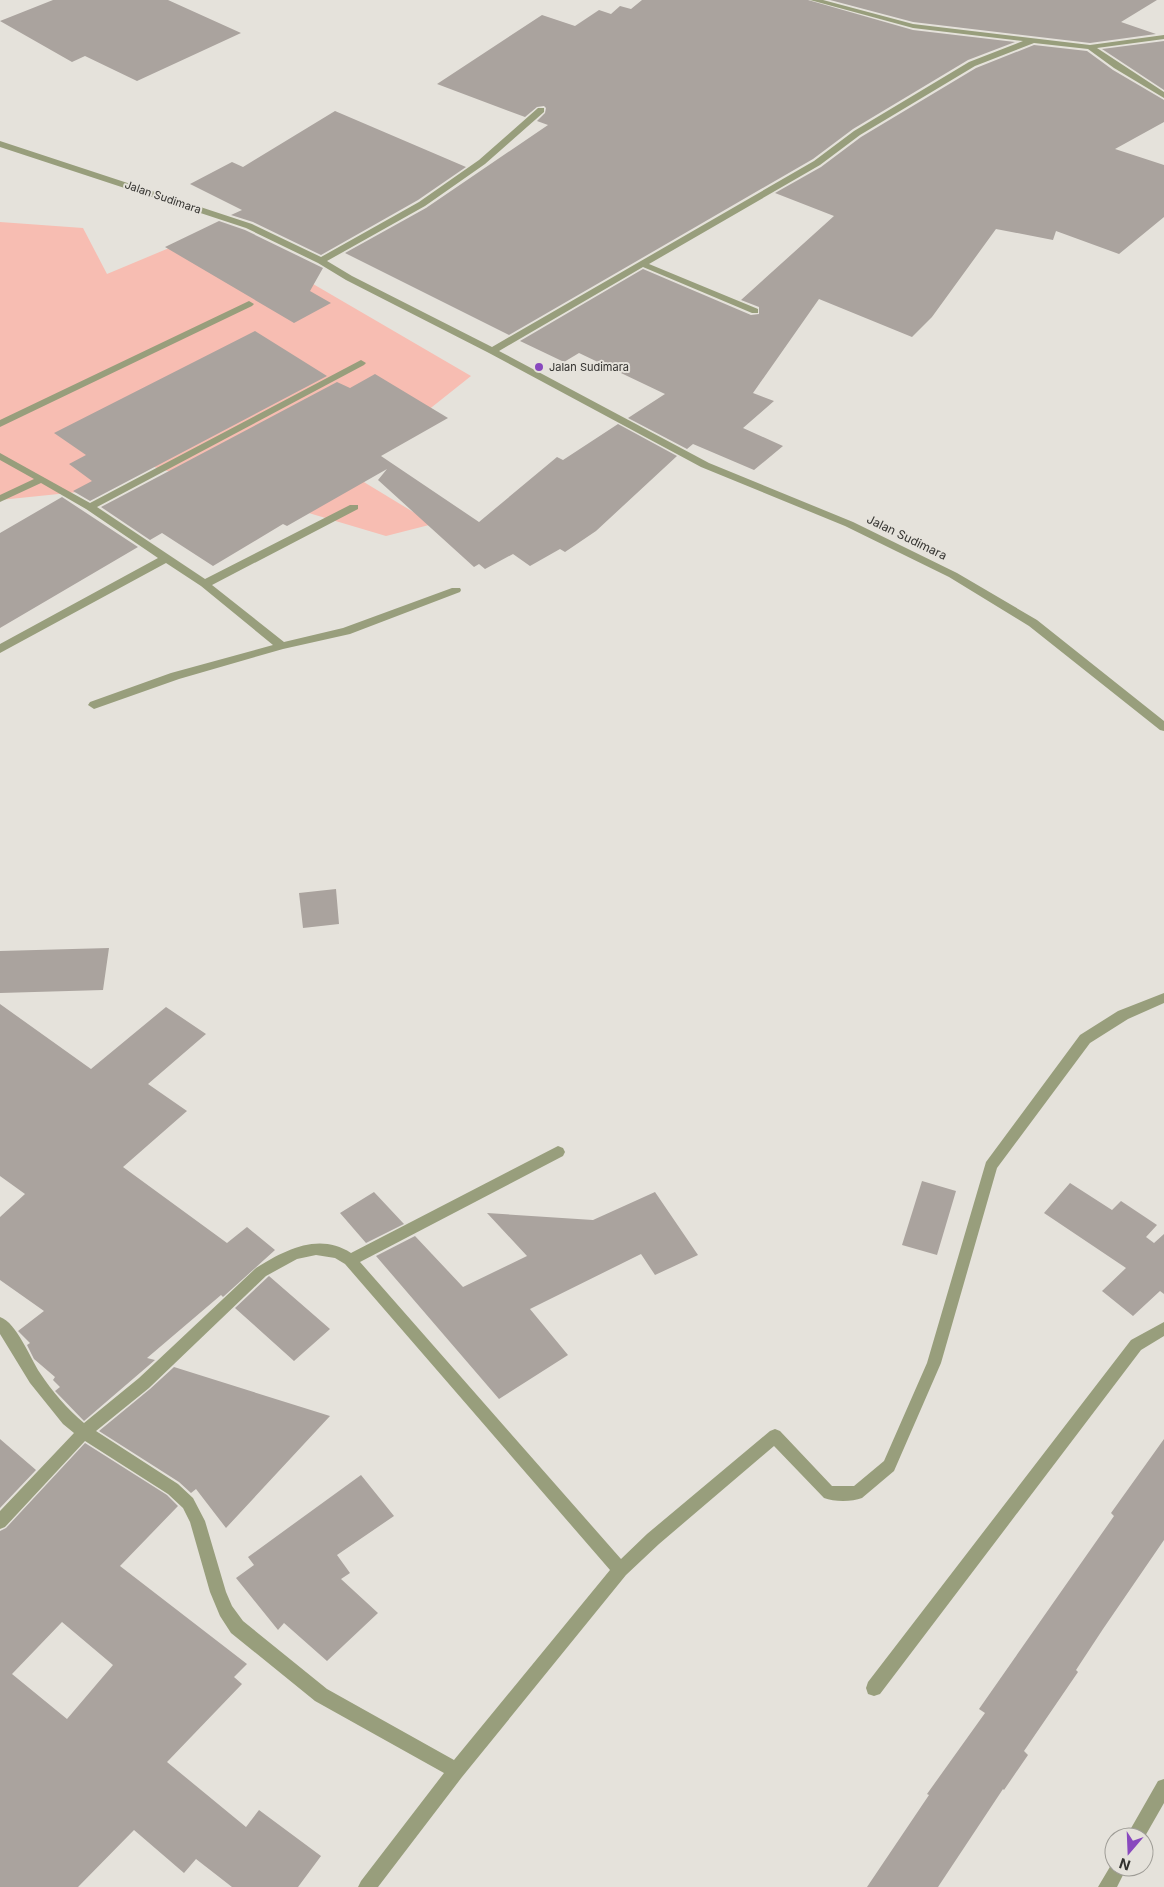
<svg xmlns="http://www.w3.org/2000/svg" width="1164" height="1887" viewBox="0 0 1164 1887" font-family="Inter,sans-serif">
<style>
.green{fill:#f7bdb2}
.building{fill:#aaa39e;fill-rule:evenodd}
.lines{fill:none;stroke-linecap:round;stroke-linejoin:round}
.street{fill:#989e7c;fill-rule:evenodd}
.poi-dot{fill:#8949be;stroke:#e5e2db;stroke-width:2}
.labels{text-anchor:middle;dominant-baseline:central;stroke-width:4;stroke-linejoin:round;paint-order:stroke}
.far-street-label{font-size:11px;fill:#33322f;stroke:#e5e2db}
.far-poi-label{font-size:11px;fill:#33322f;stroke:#e5e2db;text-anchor:start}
.street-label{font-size:12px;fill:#33322f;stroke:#e5e2db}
</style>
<rect width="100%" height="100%" fill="#e5e2db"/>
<path class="green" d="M0,222L83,228L107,274L217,228L471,376L349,473L433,524L386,536L134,461L78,492L0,500Z"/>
<path class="building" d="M53,0H168L241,33L137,81L85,56L72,62L0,21Z
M642,0H808L913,30L1015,42L968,60L853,129L813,159L509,335L345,253L426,208L548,125L537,121L545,113L546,108L544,106L537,107L525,117L437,84L542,15L575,26L599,10L611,14L620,6L631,9Z
M830,0H1157L1121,22L1156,34L1090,43L913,22Z
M1164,41V90L1102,49Z
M1034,45L1087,51L1113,70L1164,100V122L1115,149L1164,165V217L1119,254L1056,231L1053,240L996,229L932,317L912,337L819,299L753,393L774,401L743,428L783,446L754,470L693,444L687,449L628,418L665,394L579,353L564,362L520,341L643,269L751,315L759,314V307L741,300L834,216L775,193L821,167L861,137L976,68Z
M335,111L466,167L418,200L321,255L253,222L231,215L242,210L190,184L232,162L243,167Z
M219,221L245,230L323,268L310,291L331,303L294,323L165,247Z
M255,331L327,376L90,501L73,491L92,481L69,464L86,455L54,433Z
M375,374L448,418L381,456L479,522L557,457L563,460L618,424L677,456L596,531L565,552L560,549L530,566L513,554L485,569L479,564L474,567L378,480L387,469L287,526L283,524L213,566L162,533L150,540L101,507L337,382L350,388Z
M62,497L138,547L0,628V533Z
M336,889L339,924L303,928L299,893Z
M109,948L103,990L0,993V951Z
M0,1004L91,1069L166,1007L206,1034L148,1084L187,1111L123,1167L227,1243L247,1227L275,1250L223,1297L221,1295L147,1358L155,1360L84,1421L55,1391L60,1387L53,1380L55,1377L34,1359L27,1345L30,1343L18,1331L44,1311L0,1280V1217L25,1194L0,1176Z
M922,1181L956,1191L937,1255L902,1245Z
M1070,1183L1112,1210L1121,1201L1157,1225L1146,1237L1154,1243L1164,1234V1294L1160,1291L1133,1316L1102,1291L1126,1268L1044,1213Z
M374,1192L404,1224L366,1243L340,1213Z
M655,1192L698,1255L655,1275L641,1254L530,1309L568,1355L499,1399L376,1256L415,1236L463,1287L527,1256L487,1213L593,1220Z
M269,1276L330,1329L294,1361L235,1308Z
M174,1367L330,1416L226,1528L196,1489L191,1493L179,1482L99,1431L150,1389Z
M0,1439L36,1470L0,1508Z
M1164,1439V1540L1103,1629L1076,1670L1078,1672L1024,1751L1028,1755L1004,1790L1003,1789L938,1887H867L929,1795L927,1794L985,1713L979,1709L1114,1516L1111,1513Z
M85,1443L167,1495L178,1506L120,1566L247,1664L234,1677L242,1684L167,1762L246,1827L259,1810L321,1856L298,1887H232L196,1859L184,1873L134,1830L78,1887H0V1531L6,1528ZM62,1622L113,1665L67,1719L12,1674Z
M361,1475L394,1516L337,1555L350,1573L341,1579L378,1613L327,1661L284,1623L278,1630L236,1578L254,1565L248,1557Z"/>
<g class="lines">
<path class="street" d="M810,0H823L913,24L1090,45L1164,35V39L1097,48L1164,92V98L1114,68L1088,49L1034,43L975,66L860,135L820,165L649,264L758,309V313H752L643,267L499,351L709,463L853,522L957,573L1037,620L1164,721V731L1160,730L1029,626L949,577L845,526L701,467L489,353L346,280L318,263L246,228L0,147V141L252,224L321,257L419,202L479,160L538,108H544V112L485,164L425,206L327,261L352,276L492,347L814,161L854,131L969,62L1023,41L913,28Z
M249,301L254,304L252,306L0,427V420Z
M361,360L366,363L364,365L97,507L205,579L350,505H358V509L212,585L284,642L343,628L452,588H460L461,590L460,592L350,634L283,649L179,679L94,709L88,705L90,702L171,673L273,645L201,586L166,563L0,653V644L158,558L86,509L41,483L0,502V495L34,479L0,460V453L90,503Z
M1164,993V1003L1128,1019L1090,1043L997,1168L941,1363L894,1471L862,1498C852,1502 834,1502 824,1498L774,1446L659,1544L626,1575L462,1777L378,1887H358L361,1881L444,1773L315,1701L231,1633L220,1616L210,1592L190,1522L183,1508L168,1494L85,1441L5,1527L0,1529V1511L74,1433L63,1424L30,1383L0,1334V1317C17,1323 30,1358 40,1373C52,1391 67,1409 84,1423L139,1378L256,1268C285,1250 319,1232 351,1253L558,1146L563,1148L565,1152L563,1156L360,1262L621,1559L647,1534L770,1431L775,1429L780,1431L832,1486H854L884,1461L927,1363L986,1162L1080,1035L1118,1011ZM316,1255L335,1258L345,1264L610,1570L454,1760L327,1689L243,1621L232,1606L226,1592L205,1521L193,1498L178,1484L96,1431L149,1388L266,1276L297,1259Z
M1164,1322V1336L1141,1350L880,1694L874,1696L868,1694L866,1688L868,1682L1131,1340Z
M1164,1779V1803L1144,1838L1126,1837L1158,1781Z
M1114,1860V1867H1127L1117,1887H1098Z"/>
</g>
<circle class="poi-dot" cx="539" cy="367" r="5"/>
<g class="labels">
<g class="far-street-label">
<text transform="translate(163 197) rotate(19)">Jalan Sudimara</text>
</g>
<g class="far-poi-label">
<text x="549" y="367">Jalan Sudimara</text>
</g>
<g class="street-label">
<text transform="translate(907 537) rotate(26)">Jalan Sudimara</text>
</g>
</g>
<g transform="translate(1129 1852) rotate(199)"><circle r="24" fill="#e5e2db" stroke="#9e9c96"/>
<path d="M0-4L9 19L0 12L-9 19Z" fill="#8949be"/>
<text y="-8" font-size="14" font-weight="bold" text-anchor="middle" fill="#33322f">N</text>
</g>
</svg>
